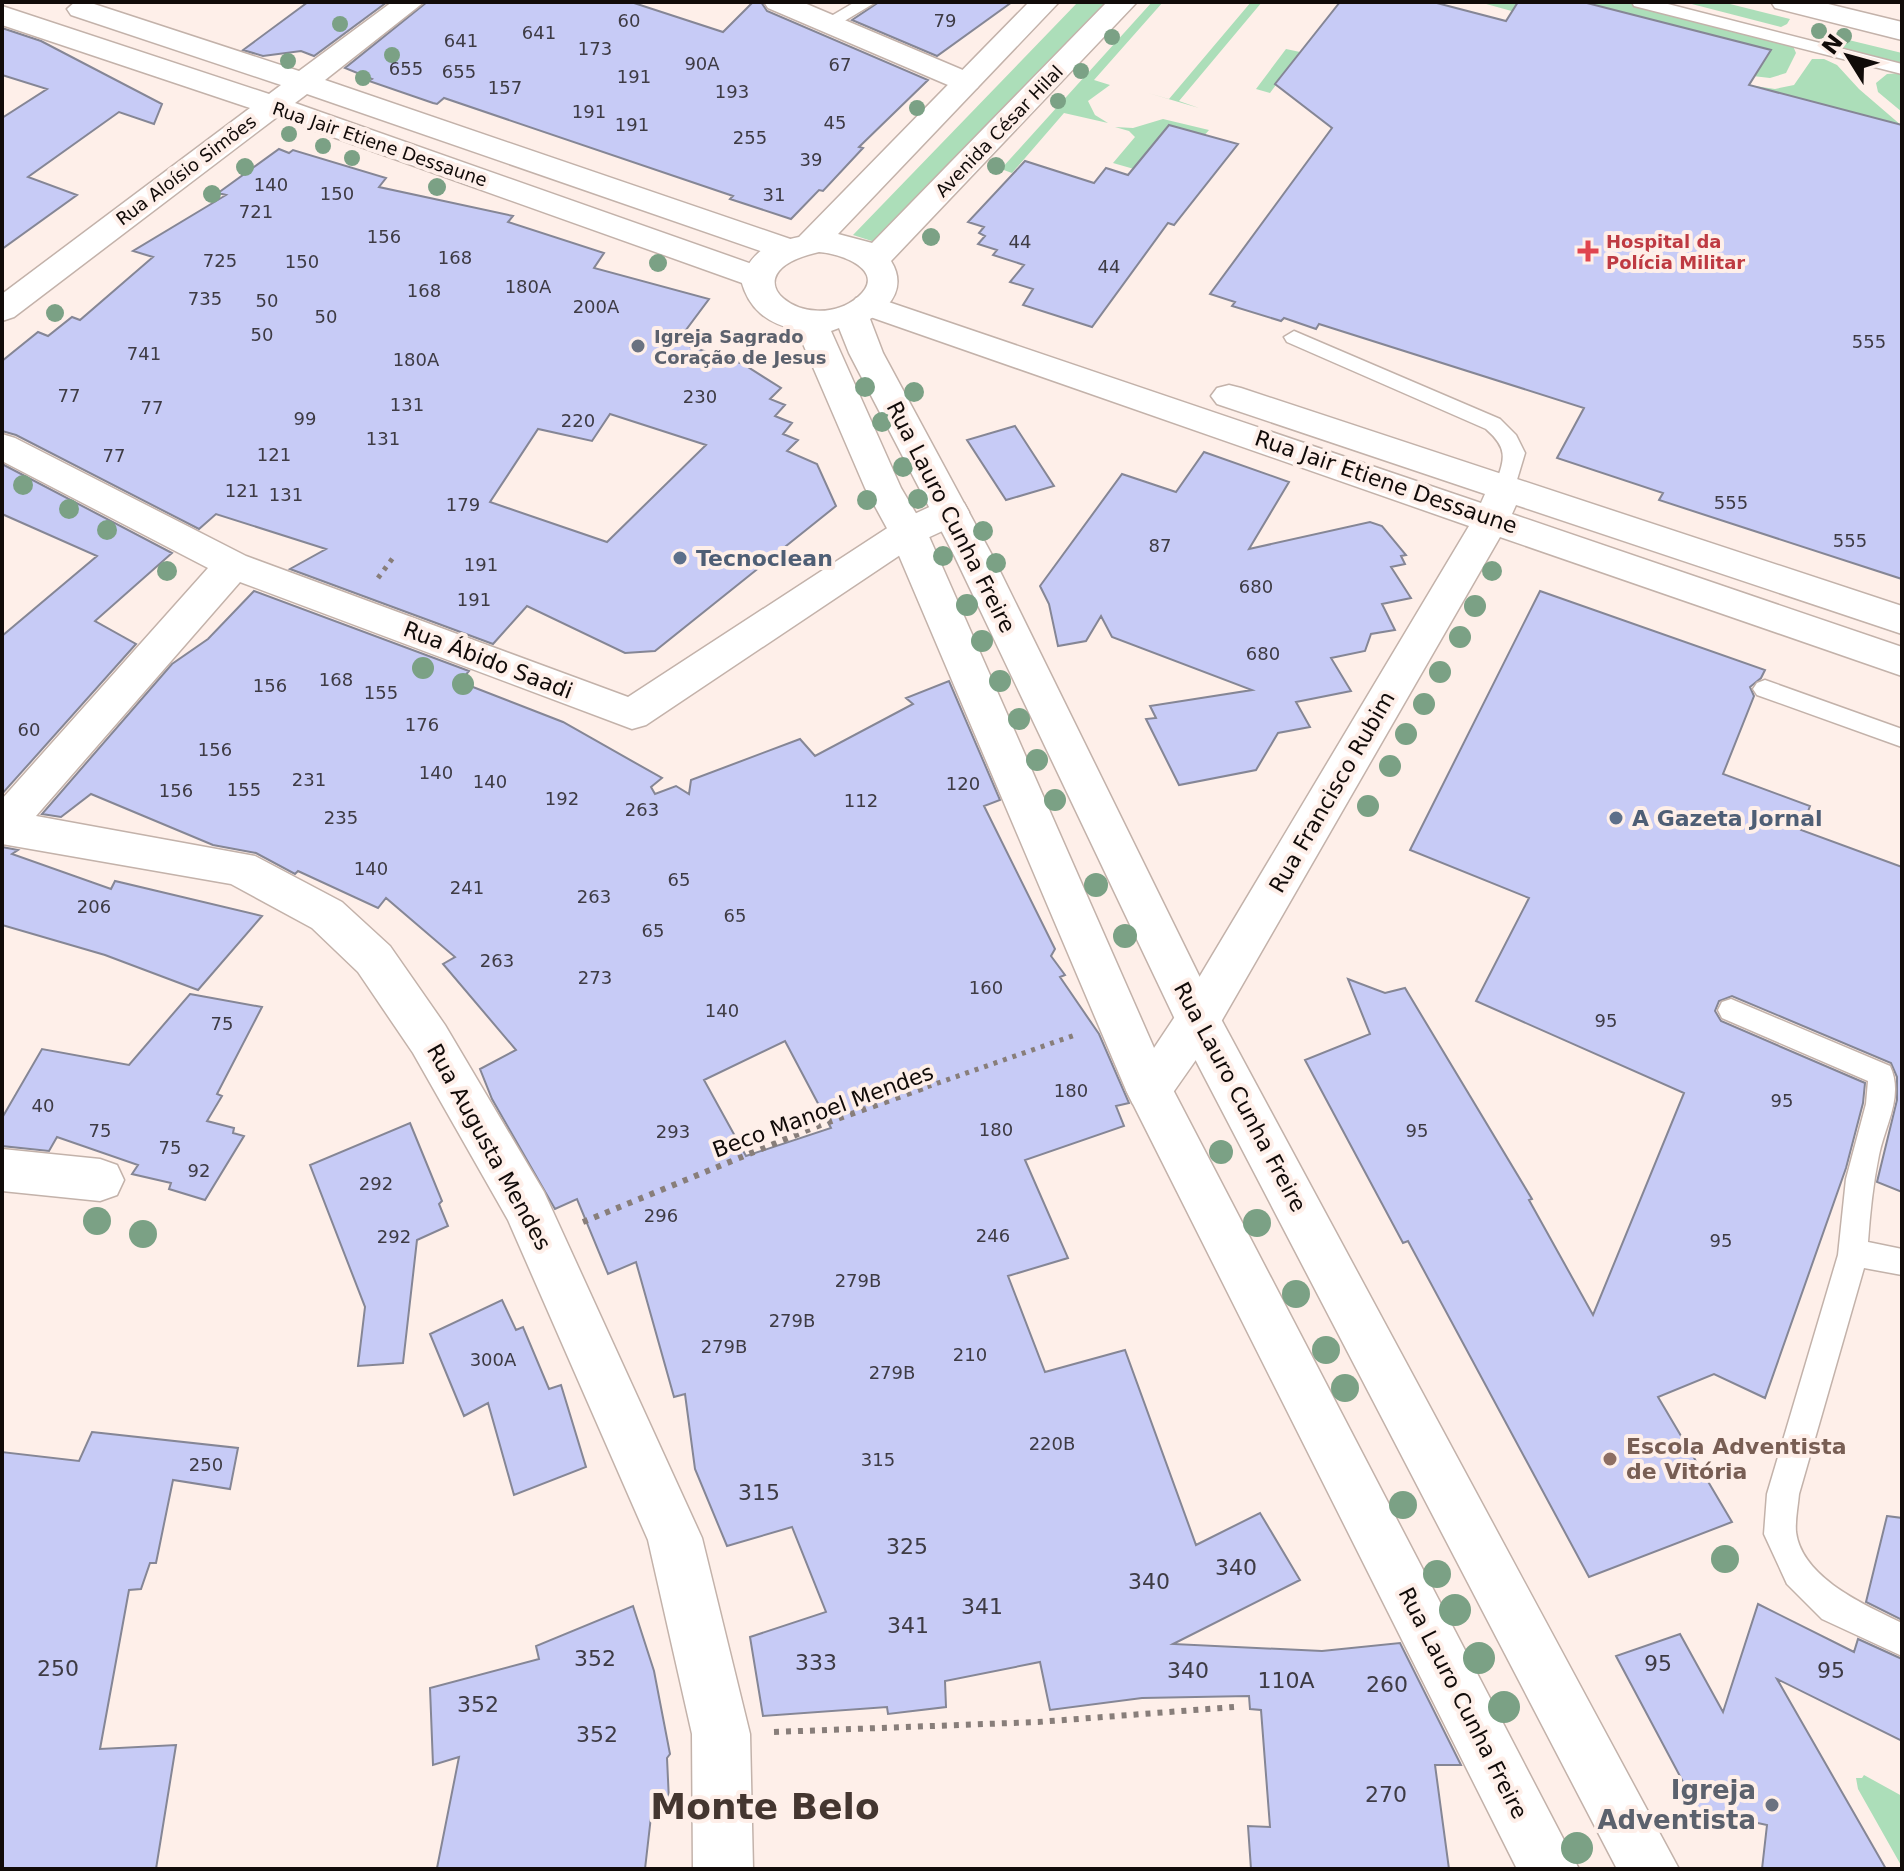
<svg xmlns="http://www.w3.org/2000/svg" width="1904" height="1871" viewBox="0 0 1904 1871" font-family="'DejaVu Sans',sans-serif">
<style>
.green{fill:#acdeb9}
.building{fill:#c7cbf6;stroke:#858695;stroke-width:2;fill-rule:evenodd}
.lines{fill:none;stroke-linecap:round;stroke-linejoin:round}
.service-casing{stroke:#c3b2aa;stroke-width:3}
.minor-casing{stroke:#c3b2aa;stroke-width:3}
.tertiary-casing{stroke:#c3b2aa;stroke-width:3}
.path-far1{stroke:#887e7a;stroke-width:5;stroke-dasharray:4 6;stroke-linecap:butt}
.path{stroke:#887e7a;stroke-width:6;stroke-dasharray:5 7;stroke-linecap:butt}
.service{fill:#fff;fill-rule:evenodd}
.minor{fill:#fff;fill-rule:evenodd}
.tertiary{fill:#fff;fill-rule:evenodd}
.tree{fill:#7ba185}
.health-dot{fill:#e0444e;stroke:#feefe9;stroke-width:3}
.worship-dot{fill:#6b7280;stroke:#feefe9;stroke-width:3}
.service-dot{fill:#5c6f8a;stroke:#feefe9;stroke-width:3}
.education-dot{fill:#8d6e63;stroke:#feefe9;stroke-width:3}
.labels{text-anchor:middle;dominant-baseline:central;stroke-width:8;stroke-linejoin:round;paint-order:stroke}
.number-label{font-size:18px;fill:#3e3b44}
.far-street-label{font-size:18px;fill:#110b09;stroke:#feefe9}
.far-health-label{font-size:18px;font-weight:bold;fill:#be3a42;stroke:#feefe9;text-anchor:start}
.far-worship-label{font-size:18px;font-weight:bold;fill:#5b616d;stroke:#feefe9;text-anchor:start}
.street-label{font-size:22px;fill:#110b09;stroke:#feefe9}
.service-label{font-size:22px;font-weight:bold;fill:#4e5e75;stroke:#feefe9;text-anchor:start}
.education-label{font-size:22px;font-weight:bold;fill:#785e54;stroke:#feefe9;text-anchor:start}
.near-number-label{font-size:22px;fill:#3e3b44}
.near-worship-label{font-size:26px;font-weight:bold;fill:#5b616d;stroke:#feefe9;text-anchor:end}
.near-district-label{font-size:36px;font-weight:bold;fill:#443630;stroke:#feefe9}
</style>
<rect width="100%" height="100%" fill="#feefe9"/>
<path class="green" d="M1078,2H1107L878,243L853,235Z
M1152,2H1163L1094,80L1110,85L1088,101L1095,115L1108,123L1064,113L1012,173L1001,169Z
M1251,2H1262L1179,101L1199,108L1148,93L1169,99Z
M1479,2H1633L1793,46L1796,53L1786,73L1770,78L1744,75Z
M1684,2H1722L1790,19L1787,24L1781,27Z
M1820,33L1902,53V63C1882,58 1828,50 1820,33Z
M1286,49L1300,52L1270,93L1256,89Z
M1812,59H1824L1837,65L1859,89L1902,126L1748,85L1775,89L1794,85Z
M1902,73V112L1878,92L1876,83L1887,74Z
M1163,119L1209,130L1185,158L1148,173L1113,163L1135,137L1129,131L1115,127L1133,128Z
M1864,1775L1902,1796V1867L1858,1789L1856,1778H1862Z"/>
<path class="building" d="M308,2H387L314,56L301,51L263,56L243,50Z
M427,2H631L723,32L753,2H761L767,11L928,80L859,147L863,148L823,191L819,190L791,219L730,199L733,196L444,98L437,104L433,103L369,81L372,79L345,68Z
M879,2H1012L937,56L852,20Z
M1340,2H1433L1506,21L1518,2H1583L1771,50L1749,85L1902,125V579L1659,500L1663,493L1557,458L1584,408L1319,324L1316,329L1284,318L1281,321L1232,306L1235,302L1210,294L1332,128L1275,84Z
M2,28L41,41L162,104L154,124L119,112L28,177L77,195L2,249V118L47,89L2,75Z
M1169,125L1238,144L1174,225L1168,223L1092,327L1023,305L1033,289L1010,282L1024,265L993,255L997,250L978,244L985,236L979,233L984,227L968,222L1025,161L1094,183L1106,168L1128,175Z
M279,149L289,153L293,150L386,178L379,187L513,216L508,222L604,253L594,268L709,299L677,342L743,364L781,388L770,399L785,405L775,416L792,423L783,434L798,440L787,451L817,464L836,506L655,651L625,653L527,606L493,644L290,569L326,549L216,514L199,529L16,435L2,431V361L38,332L48,336L72,317L80,320L153,257L133,251L226,195L218,193ZM610,414L706,445L607,542L490,502L538,429L592,441Z
M1015,426L1054,486L1006,500L967,440Z
M1204,452L1289,482L1249,549L1370,522L1382,526L1406,555L1401,556L1405,564L1391,567L1411,598L1382,604L1395,630L1371,634L1365,651L1331,658L1351,691L1296,702L1310,727L1278,733L1256,770L1179,785L1146,719L1156,718L1150,706L1252,690L1112,637L1101,616L1086,641L1058,646L1049,604L1040,586L1122,474L1176,492Z
M2,464L172,553L95,621L136,644L2,794V636L97,556L2,514Z
M254,591L469,671L460,682L563,722L662,778L651,787L655,794L676,786L689,794L691,780L800,739L815,756L913,704L906,698L949,681L1000,800L984,806L1055,949L1051,956L1065,975L1060,977L1099,1034L1129,1103L1116,1106L1124,1126L1025,1160L1068,1258L1008,1276L1045,1372L1125,1350L1196,1545L1260,1513L1300,1580L1173,1644L1322,1651L1400,1643L1461,1765H1435L1449,1869H1251L1248,1826L1270,1827L1261,1710L1250,1709L1249,1696L1142,1698L1050,1710L1040,1662L945,1681L946,1707L888,1714L887,1707L763,1716L750,1637L826,1612L792,1527L727,1546L695,1469L685,1394L674,1397L636,1262L608,1274L577,1199L555,1209L492,1099L480,1069L516,1050L443,964L455,957L386,898L378,908L298,871L295,874L256,853L213,845L91,794L61,817L42,814L172,664L208,639ZM785,1041L831,1128L746,1156L704,1080Z
M1540,591L1765,670L1761,678L1750,687L1754,696L1723,774L1810,806L1801,830L1902,867V1192L1877,1182L1897,1100V1077L1891,1063L1732,996L1719,1001L1715,1011L1721,1021L1865,1083L1863,1103L1846,1168L1765,1398L1714,1374L1658,1397L1732,1522L1589,1577L1408,1241L1403,1243L1305,1060L1370,1034L1348,979L1385,993L1405,988L1532,1199L1529,1200L1593,1315L1684,1093L1476,1001L1529,898L1410,850Z
M2,847L18,850L12,854L111,889L115,881L262,916L198,990L105,955L2,925Z
M190,994L262,1007L217,1094L222,1096L207,1121L234,1128L233,1133L244,1136L205,1200L169,1189L171,1183L132,1174L138,1165L57,1137L49,1151L2,1146V1118L42,1049L129,1065Z
M410,1123L442,1201L439,1204L448,1226L417,1240L403,1363L358,1366L365,1307L310,1165Z
M502,1300L516,1330L523,1327L549,1389L561,1385L586,1467L514,1495L488,1403L464,1416L430,1334Z
M92,1432L238,1448L230,1489L173,1480L156,1563H150L141,1589L129,1590L100,1749L176,1745L156,1869H2V1452L79,1461Z
M1887,1516L1902,1518V1620L1866,1602Z
M1758,1604L1854,1652L1858,1639L1902,1659V1741L1777,1679L1886,1869H1762L1767,1825L1698,1810L1616,1656L1680,1634L1723,1712Z
M633,1606L654,1671L670,1754L667,1758L669,1801L653,1799L645,1869L437,1868L459,1757L433,1765L430,1688L539,1659L536,1646Z"/>
<g class="lines">
<g class="service-casing">
<path id="service" d="M855,2H876L836,26H824L821,22Z
M1632,2H1660L1902,64V74L1634,6Z
M1294,331L1500,419L1516,435L1525,453L1513,493H1497L1494,488C1504,460 1510,450 1486,429L1287,342L1284,337Z
M1765,680L1902,729V747L1757,695L1753,689L1757,683Z
M1731,999L1890,1066C1904,1096 1885,1125 1879,1155C1873,1184 1870,1213 1868,1242L1902,1249V1275L1864,1268L1799,1494C1798,1506 1795,1520 1796,1532C1802,1578 1865,1605 1902,1623V1656L1822,1619L1787,1584L1764,1534L1767,1494L1838,1255L1846,1179L1866,1104L1868,1081L1722,1018L1718,1010L1722,1002Z"/>
</g>
<g class="minor-casing">
<path id="minor" d="M75,2L91,3L299,71L392,2H424L325,80L799,242L803,249L799,256L787,259L775,256L307,94L295,103L769,270L774,277L769,284L757,287L745,284L277,117L14,317L2,321V294L250,108L2,25V6L269,94L281,85L71,15L67,9Z
M764,2H802L977,76L981,82L977,88L966,91L955,88L768,8Z
M1771,2H1820L1902,22V40L1775,8Z
M868,295L1481,503L1485,494L1217,404L1211,396L1217,388L1229,385L1241,388L1902,606V634L1516,505L1512,514L1902,647V676L1500,537L1214,1034L1165,1104L1149,1110L1133,1104L1126,1090L1182,1006L1469,526L856,312L851,305L856,298Z
M2,434L15,438L246,556L628,697L895,523L938,503L951,499L964,503L969,512L964,521L921,541L646,725L632,729L240,582L36,816L255,856L342,902L390,946L445,1025L544,1192L702,1538L750,1734L753,1869H693L692,1734L648,1540L508,1220L413,1053L358,972L312,928L231,884L2,844V799L208,568L2,461Z
M2,1149L100,1159L117,1165L124,1180L117,1195L100,1201L2,1191Z"/>
</g>
<g class="tertiary-casing">
<path id="tertiary" d="M1029,2H1059L838,234L872,243L1107,2H1137L891,261C906,285 893,306 870,319L883,353L993,557L1214,1006L1679,1869H1617L1182,1034L955,557L849,353L839,328L831,331L901,488L927,532L1169,1082L1579,1869H1517L1126,1090L889,532L865,488L797,330C767,323 749,310 741,280C753,249 768,244 799,237ZM819,252C839,253 889,270 858,297C809,339 721,274 819,252Z"/>
</g>
<path class="path-far1" d="M378,578L395,555
M918,1090L1075,1035"/>
<path class="path" d="M583,1222L815,1127L924,1088
M774,1732L1038,1722L1234,1707"/>
<use href="#service" class="service"/>
<use href="#minor" class="minor"/>
<use href="#tertiary" class="tertiary"/>
</g>
<g class="tree">
<circle cx="340" cy="24" r="8"/>
<circle cx="1819" cy="31" r="8"/>
<circle cx="1844" cy="36" r="8"/>
<circle cx="1112" cy="37" r="8"/>
<circle cx="392" cy="55" r="8"/>
<circle cx="288" cy="61" r="8"/>
<circle cx="1081" cy="71" r="8"/>
<circle cx="363" cy="78" r="8"/>
<circle cx="1058" cy="101" r="8"/>
<circle cx="917" cy="108" r="8"/>
<circle cx="289" cy="134" r="8"/>
<circle cx="323" cy="146" r="8"/>
<circle cx="352" cy="158" r="8"/>
<circle cx="996" cy="166" r="9"/>
<circle cx="245" cy="167" r="9"/>
<circle cx="437" cy="187" r="9"/>
<circle cx="212" cy="194" r="9"/>
<circle cx="931" cy="237" r="9"/>
<circle cx="658" cy="263" r="9"/>
<circle cx="55" cy="313" r="9"/>
<circle cx="865" cy="387" r="10"/>
<circle cx="914" cy="392" r="10"/>
<circle cx="882" cy="422" r="10"/>
<circle cx="903" cy="467" r="10"/>
<circle cx="23" cy="485" r="10"/>
<circle cx="918" cy="499" r="10"/>
<circle cx="867" cy="500" r="10"/>
<circle cx="69" cy="509" r="10"/>
<circle cx="107" cy="530" r="10"/>
<circle cx="983" cy="531" r="10"/>
<circle cx="943" cy="556" r="10"/>
<circle cx="996" cy="563" r="10"/>
<circle cx="167" cy="571" r="10"/>
<circle cx="1492" cy="571" r="10"/>
<circle cx="967" cy="605" r="11"/>
<circle cx="1475" cy="606" r="11"/>
<circle cx="1460" cy="637" r="11"/>
<circle cx="982" cy="641" r="11"/>
<circle cx="423" cy="668" r="11"/>
<circle cx="1440" cy="672" r="11"/>
<circle cx="1000" cy="681" r="11"/>
<circle cx="463" cy="684" r="11"/>
<circle cx="1424" cy="704" r="11"/>
<circle cx="1019" cy="719" r="11"/>
<circle cx="1406" cy="734" r="11"/>
<circle cx="1037" cy="760" r="11"/>
<circle cx="1390" cy="766" r="11"/>
<circle cx="1055" cy="800" r="11"/>
<circle cx="1368" cy="806" r="11"/>
<circle cx="1096" cy="885" r="12"/>
<circle cx="1125" cy="936" r="12"/>
<circle cx="1221" cy="1152" r="12"/>
<circle cx="97" cy="1221" r="14"/>
<circle cx="1257" cy="1223" r="14"/>
<circle cx="143" cy="1234" r="14"/>
<circle cx="1296" cy="1294" r="14"/>
<circle cx="1326" cy="1350" r="14"/>
<circle cx="1345" cy="1388" r="14"/>
<circle cx="1403" cy="1505" r="14"/>
<circle cx="1725" cy="1559" r="14"/>
<circle cx="1437" cy="1574" r="14"/>
<circle cx="1455" cy="1610" r="16"/>
<circle cx="1479" cy="1658" r="16"/>
<circle cx="1504" cy="1707" r="16"/>
<circle cx="1577" cy="1848" r="16"/>
</g>
<path class="health-dot" d="M1584 239h8v8h8v8h-8v8h-8v-8h-8v-8h8z"/>
<g class="worship-dot">
<circle cx="638" cy="346" r="8"/>
<circle cx="1772" cy="1805" r="8"/>
</g>
<g class="service-dot">
<circle cx="680" cy="558" r="8"/>
<circle cx="1616" cy="818" r="8"/>
</g>
<circle class="education-dot" cx="1610" cy="1459" r="8"/>
<g class="labels">
<g class="number-label">
<text x="629" y="20">60</text>
<text x="945" y="20">79</text>
<text x="539" y="32">641</text>
<text x="461" y="40">641</text>
<text x="595" y="48">173</text>
<text x="702" y="63">90A</text>
<text x="840" y="64">67</text>
<text x="406" y="68">655</text>
<text x="459" y="71">655</text>
<text x="634" y="76">191</text>
<text x="505" y="87">157</text>
<text x="732" y="91">193</text>
<text x="589" y="111">191</text>
<text x="835" y="122">45</text>
<text x="632" y="124">191</text>
<text x="750" y="137">255</text>
<text x="811" y="159">39</text>
<text x="271" y="184">140</text>
<text x="337" y="193">150</text>
<text x="774" y="194">31</text>
<text x="256" y="211">721</text>
<text x="384" y="236">156</text>
<text x="1020" y="241">44</text>
<text x="455" y="257">168</text>
<text x="220" y="260">725</text>
<text x="302" y="261">150</text>
<text x="1109" y="266">44</text>
<text x="528" y="286">180A</text>
<text x="424" y="290">168</text>
<text x="205" y="298">735</text>
<text x="267" y="300">50</text>
<text x="596" y="306">200A</text>
<text x="326" y="316">50</text>
<text x="262" y="334">50</text>
<text x="1869" y="341">555</text>
<text x="144" y="353">741</text>
<text x="416" y="359">180A</text>
<text x="69" y="395">77</text>
<text x="700" y="396">230</text>
<text x="407" y="404">131</text>
<text x="152" y="407">77</text>
<text x="305" y="418">99</text>
<text x="578" y="420">220</text>
<text x="383" y="438">131</text>
<text x="274" y="454">121</text>
<text x="114" y="455">77</text>
<text x="242" y="490">121</text>
<text x="286" y="494">131</text>
<text x="1731" y="502">555</text>
<text x="463" y="504">179</text>
<text x="1850" y="540">555</text>
<text x="1160" y="545">87</text>
<text x="481" y="564">191</text>
<text x="1256" y="586">680</text>
<text x="474" y="599">191</text>
<text x="1263" y="653">680</text>
<text x="336" y="679">168</text>
<text x="270" y="685">156</text>
<text x="381" y="692">155</text>
<text x="422" y="724">176</text>
<text x="29" y="729">60</text>
<text x="215" y="749">156</text>
<text x="436" y="772">140</text>
<text x="309" y="779">231</text>
<text x="490" y="781">140</text>
<text x="963" y="783">120</text>
<text x="244" y="789">155</text>
<text x="176" y="790">156</text>
<text x="562" y="798">192</text>
<text x="861" y="800">112</text>
<text x="642" y="809">263</text>
<text x="341" y="817">235</text>
<text x="371" y="868">140</text>
<text x="679" y="879">65</text>
<text x="467" y="887">241</text>
<text x="594" y="896">263</text>
<text x="94" y="906">206</text>
<text x="735" y="915">65</text>
<text x="653" y="930">65</text>
<text x="497" y="960">263</text>
<text x="595" y="977">273</text>
<text x="986" y="987">160</text>
<text x="722" y="1010">140</text>
<text x="1606" y="1020">95</text>
<text x="222" y="1023">75</text>
<text x="1071" y="1090">180</text>
<text x="1782" y="1100">95</text>
<text x="43" y="1105">40</text>
<text x="996" y="1129">180</text>
<text x="100" y="1130">75</text>
<text x="1417" y="1130">95</text>
<text x="673" y="1131">293</text>
<text x="170" y="1147">75</text>
<text x="199" y="1170">92</text>
<text x="376" y="1183">292</text>
<text x="661" y="1215">296</text>
<text x="993" y="1235">246</text>
<text x="394" y="1236">292</text>
<text x="1721" y="1240">95</text>
<text x="858" y="1280">279B</text>
<text x="792" y="1320">279B</text>
<text x="724" y="1346">279B</text>
<text x="970" y="1354">210</text>
<text x="493" y="1359">300A</text>
<text x="892" y="1372">279B</text>
<text x="1052" y="1443">220B</text>
<text x="878" y="1459">315</text>
<text x="206" y="1464">250</text>
</g>
<g class="far-street-label">
<text transform="translate(999 131) rotate(-46)">Avenida César Hilal</text>
<text transform="translate(380 144) rotate(19)">Rua Jair Etiene Dessaune</text>
<text transform="translate(186 170) rotate(-37)">Rua Aloísio Simões</text>
</g>
<g class="far-health-label">
<text x="1606" y="241">Hospital da<tspan x="1606" dy="21">Polícia Militar</tspan></text>
</g>
<g class="far-worship-label">
<text x="654" y="336">Igreja Sagrado<tspan x="654" dy="21">Coração de Jesus</tspan></text>
</g>
<g class="street-label">
<text transform="translate(1386 482) rotate(19)">Rua Jair Etiene Dessaune</text>
<text transform="translate(951 517) rotate(63)">Rua Lauro Cunha Freire</text>
<text transform="translate(488 660) rotate(21)">Rua Ábido Saadi</text>
<text transform="translate(1332 792) rotate(-60)">Rua Francisco Rubim</text>
<text transform="translate(1240 1097) rotate(62)">Rua Lauro Cunha Freire</text>
<text transform="translate(823 1111) rotate(-20)">Beco Manoel Mendes</text>
<text transform="translate(489 1147) rotate(61)">Rua Augusta Mendes</text>
<text transform="translate(1463 1703) rotate(63)">Rua Lauro Cunha Freire</text>
</g>
<g class="service-label">
<text x="696" y="558">Tecnoclean</text>
<text x="1632" y="818">A Gazeta Jornal</text>
</g>
<g class="education-label">
<text x="1626" y="1446">Escola Adventista<tspan x="1626" dy="25">de Vitória</tspan></text>
</g>
<g class="near-number-label">
<text x="759" y="1492">315</text>
<text x="907" y="1546">325</text>
<text x="1236" y="1567">340</text>
<text x="1149" y="1581">340</text>
<text x="982" y="1606">341</text>
<text x="908" y="1625">341</text>
<text x="595" y="1658">352</text>
<text x="816" y="1662">333</text>
<text x="1658" y="1663">95</text>
<text x="58" y="1668">250</text>
<text x="1188" y="1670">340</text>
<text x="1831" y="1670">95</text>
<text x="1286" y="1680">110A</text>
<text x="1387" y="1684">260</text>
<text x="478" y="1704">352</text>
<text x="597" y="1734">352</text>
<text x="1386" y="1794">270</text>
</g>
<g class="near-worship-label">
<text x="1756" y="1790">Igreja<tspan x="1756" dy="30">Adventista</tspan></text>
</g>
<g class="near-district-label">
<text x="765" y="1806">Monte Belo</text>
</g>
</g>
<rect width="1904" height="1871" fill="none" stroke="#110b09" stroke-width="8"/>
<g transform="translate(1848 56) rotate(307)" stroke="#feefe9" stroke-width="6" paint-order="stroke">
<path d="M0-6L14 30L0 20L-14 30Z" fill="#110b09"/>
<text y="-12" font-size="22" font-weight="bold" text-anchor="middle" fill="#110b09">N</text>
</g>
</svg>
